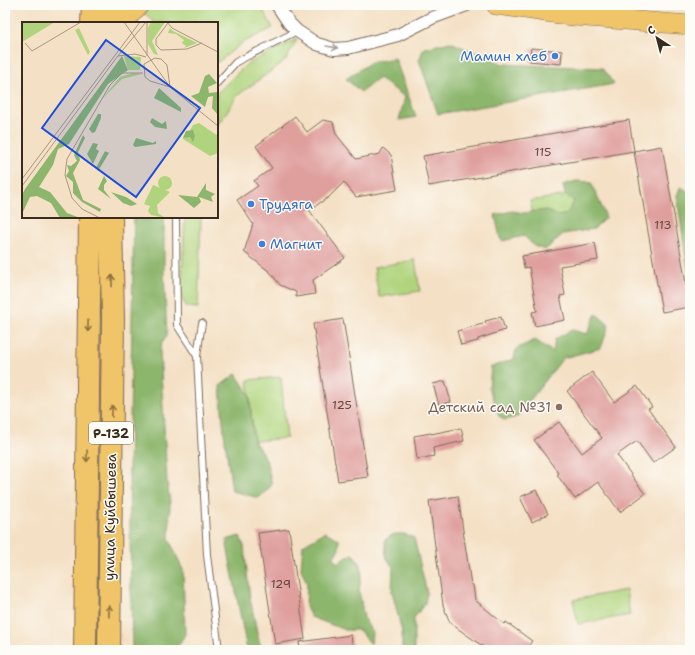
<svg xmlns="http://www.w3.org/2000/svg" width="695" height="655" viewBox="0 0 695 655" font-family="'Shantell Sans',sans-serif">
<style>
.green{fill:#b0d47d;stroke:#767f4e}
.forest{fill:#8cb66c;stroke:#647045}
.building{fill:#df9f9d}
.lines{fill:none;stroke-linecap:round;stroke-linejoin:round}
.lane-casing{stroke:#7c6a58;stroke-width:8}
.street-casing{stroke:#7c6a58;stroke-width:14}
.primary-casing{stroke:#7c6a58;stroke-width:20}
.highway-casing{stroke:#7c6a58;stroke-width:24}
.lane{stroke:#fff;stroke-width:6}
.street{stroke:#fff;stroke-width:12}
.primary{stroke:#f0c469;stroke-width:19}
.highway{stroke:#f0c469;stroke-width:22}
.oneway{stroke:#a79f9a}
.oneway2{stroke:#8c6f40}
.shop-dot{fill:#3f7fe0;stroke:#fdfcf7;stroke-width:1.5}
.education-dot{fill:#8d6e63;stroke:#fdfcf7;stroke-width:1.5}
.labels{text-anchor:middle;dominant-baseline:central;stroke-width:3;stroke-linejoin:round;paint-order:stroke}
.number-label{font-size:12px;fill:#64473e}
.shield{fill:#fdfcf7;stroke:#75695f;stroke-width:1}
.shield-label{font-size:13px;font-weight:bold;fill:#3b2a1e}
.shop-label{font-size:14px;fill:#366cbe;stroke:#fdfcf7;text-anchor:start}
.education-label{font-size:14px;fill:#785e54;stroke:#fdfcf7;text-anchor:end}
.street-label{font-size:14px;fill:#3b2a1e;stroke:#fdfcf7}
.inset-road{fill:none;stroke:#aa9782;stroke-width:1}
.view{fill:#1d4ed8;fill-opacity:0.15;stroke:#1d4ed8;stroke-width:2}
.inset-edge{fill:none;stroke:#3b2a1e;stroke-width:2}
</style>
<rect width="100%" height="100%" fill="#fdfcf7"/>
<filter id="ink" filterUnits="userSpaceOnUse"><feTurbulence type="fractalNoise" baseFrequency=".025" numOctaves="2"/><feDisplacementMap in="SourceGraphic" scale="8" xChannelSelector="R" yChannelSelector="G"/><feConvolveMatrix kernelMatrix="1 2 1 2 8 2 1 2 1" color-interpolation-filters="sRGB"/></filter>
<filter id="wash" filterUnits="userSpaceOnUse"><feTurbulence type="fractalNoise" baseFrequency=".012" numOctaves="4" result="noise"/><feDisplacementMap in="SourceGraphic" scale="16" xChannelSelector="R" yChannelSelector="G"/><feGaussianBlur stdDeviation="0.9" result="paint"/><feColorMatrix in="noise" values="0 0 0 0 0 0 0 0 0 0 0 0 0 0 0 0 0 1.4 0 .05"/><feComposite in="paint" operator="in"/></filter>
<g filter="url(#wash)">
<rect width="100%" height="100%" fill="#f4e0c4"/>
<path class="green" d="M155,5H260L273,28L242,43L217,63V23H154L144,12Z
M297,39L286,60L238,95L217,126V93L247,64Z
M587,192L591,221L534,230L530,201Z
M185,217H201L198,308L187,307L181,298Z
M415,260L420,291L379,297L374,267Z
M281,377L287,438L254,441L248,380Z
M626,590L630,615L578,624L573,600Z"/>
<path class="forest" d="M450,42L503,64L602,68L614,84L438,114L419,60L424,48Z
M395,58L416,117L399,120L405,97L379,78L361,92L346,79L371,62Z
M576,181L591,182L606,217L594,229L563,234L545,250L534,246L524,236L502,241L500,238L495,215L512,211L524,213L546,210L558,216L567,214L574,201L565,194L563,185Z
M680,187C691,191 693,197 688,208C693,217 690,231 689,240L690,241V290L687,281L688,272L677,196Z
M134,217H164V273L167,336L162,342L160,352L167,482L170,502L169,539L183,570L185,634L176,650H132L129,473Z
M596,314L609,325L601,348L563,358L517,417L505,420L499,416L489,388L491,367L514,359L516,349L535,340L553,352L555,339L572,330L587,334Z
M236,374L249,394L254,441L266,459L272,485L259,498L232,491L224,433L220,386Z
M325,532L339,539V549L334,556L336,563L353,554L359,562L362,570L359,591L364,618L372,632L371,644L359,630H345L311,617L306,607L307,583L301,569L303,545Z
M394,534H404L414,538L427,593L425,603L414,618V649L415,650H402V632L392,591L393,567L386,557L385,540Z
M240,536L244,546L250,598L259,642L265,650H247L226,540Z"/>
<g id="blocks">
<path class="building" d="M531,48L562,51L561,64L529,61Z
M295,116L307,132L323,120L333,122L336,134L356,159L380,154L383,148L391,155L397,190L356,197L344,182L329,197L309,210L345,258L313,280L315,294L296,297V292L280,285L270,272L244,252L253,224L237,200L258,186L254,181L272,168L256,146Z
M629,120L634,151L429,186L423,156Z
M662,146L690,307L662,312L634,151Z
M595,243L598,260L560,266L565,295L560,296L565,320L535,326L532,312L537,311L529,267L524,268L522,256Z
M501,317L505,330L478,339V341L461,345L457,331L486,323L485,321Z
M343,319L368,477L338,481L313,324Z
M592,372L614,402L637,386L652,407L648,409L676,447L653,463L637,441L617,455L645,494L620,512L598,482L575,499L557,475L559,474L534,440L559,422L582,453L602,438L567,391Z
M445,381L451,402L439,405L433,384Z
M461,428L464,441L433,448L434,456L417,459L414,436L431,433V434Z
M536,490L548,514L532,522L520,497Z
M458,496L471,585H473L475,600L504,624L506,622L532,641L525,650H488L450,623L443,605L429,501Z
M289,529L305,639L275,644L258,533Z
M351,635L353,650H300L299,642Z"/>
</g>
</g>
<g filter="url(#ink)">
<use href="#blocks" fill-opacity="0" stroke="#7c6a58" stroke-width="1"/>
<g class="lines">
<g class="lane-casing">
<path id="lane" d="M217,83L236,62L297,31
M176,217L177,325L197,356L207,555L219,650
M197,356L202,323"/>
</g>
<g class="street-casing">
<path id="street" d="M277,5L289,23L297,31L317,44L334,49L348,48L398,35L432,18L467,5"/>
</g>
<g class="primary-casing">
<path id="primary" d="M496,5L573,16L690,25
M123,23L139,5"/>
</g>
<g class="highway-casing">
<path id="highway" d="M92,23L93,5
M114,23L115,5
M85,650L90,217
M109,650L113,319L111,217"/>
</g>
<use href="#lane" class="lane"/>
<use href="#street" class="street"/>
<use href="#primary" class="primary"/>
<use href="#highway" class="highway"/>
</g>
<defs><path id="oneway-shaft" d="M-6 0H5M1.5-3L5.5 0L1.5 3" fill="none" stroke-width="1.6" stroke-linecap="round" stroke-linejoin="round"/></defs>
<use class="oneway" href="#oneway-shaft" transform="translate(332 47) rotate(10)"/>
<g class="oneway2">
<use href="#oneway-shaft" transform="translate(112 281) rotate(-91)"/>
<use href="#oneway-shaft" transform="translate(88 326) rotate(91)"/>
<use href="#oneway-shaft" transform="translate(112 411) rotate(-89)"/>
<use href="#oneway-shaft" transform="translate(87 456) rotate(91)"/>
<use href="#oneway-shaft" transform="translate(109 611) rotate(-89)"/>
</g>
</g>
<g class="shop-dot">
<circle cx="555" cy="56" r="4"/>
<circle cx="251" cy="204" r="4"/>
<circle cx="262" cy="244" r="4"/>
</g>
<circle class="education-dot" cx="559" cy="407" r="4"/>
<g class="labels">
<g class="number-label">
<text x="543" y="152">115</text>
<text x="663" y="225">113</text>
<text x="342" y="405">125</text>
<text x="281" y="584">129</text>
</g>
<rect class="shield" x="89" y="422" width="44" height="22" rx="3"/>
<g class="shield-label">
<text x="111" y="433">Р-132</text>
</g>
<g class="shop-label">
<text x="547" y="56" text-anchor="end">Мамин хлеб</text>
<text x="259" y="204">Трудяга</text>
<text x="270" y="244">Магнит</text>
</g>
<g class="education-label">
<text x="551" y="407">Детский сад №31</text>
</g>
<g class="street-label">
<text transform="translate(110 517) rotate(-89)">улица Куйбышева</text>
</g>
</g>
<g transform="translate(22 22)">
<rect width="196" height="196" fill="#f4e0c4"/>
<path d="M0,0H33L0,20ZM129,0H143L130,19L136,33L132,32L126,22V6ZM57,6L68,30L66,33L53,8ZM148,6L151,9L175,21L162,26L164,24L160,21L162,18L154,12L146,11ZM102,34L119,35L118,48H106ZM111,51L120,52L100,57L79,78L98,55ZM177,101L196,114V131L188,134L161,117L164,109L167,110L171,103ZM136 161a7 7 0 1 1 14 0a7 7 0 1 1-14 0ZM131,163L148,170L135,183L136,191L143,196L129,193L126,189L128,184L122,182Z" fill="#b0d47d"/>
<path d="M100,34L106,48L86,62L47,122L36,127L31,143L17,165L28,170L45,191L58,196H38L29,181L15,174L8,175L0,192V173L3,167ZM187,52L195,61L186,65L187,71L196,70V93L190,86L191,74L186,75L183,85L169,74L177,71L183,54ZM137,66L159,86V90L132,76ZM76,92H79V96L73,110L70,111L67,107ZM130,96L140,102L144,99L145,107L133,105L128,100ZM171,108L173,114L171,120L168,115L161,116L164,109ZM61,113L63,116L56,130L58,138L51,151L61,178L79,187L78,190L60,180L51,171V160L44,154L47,149L45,143L49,144L55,139L52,133ZM114,116L131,121L134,119V122L113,125L111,123ZM71,121L76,122L74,127L77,129L71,142L65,132ZM83,129L87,131L76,149L74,146ZM82,154L85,159L82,163V168L89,177L76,167ZM184,161V168L193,172L189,175L191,180L177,175L179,180L172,186L156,173L175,175ZM89,170L104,175L115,182L109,184L101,181Z" fill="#8cb66c"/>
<path class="inset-road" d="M102,0L148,65L196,104M145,0L150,6L196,30M146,1L134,17V23L139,28L165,27L180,21M3,21L10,29L59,0M96,34L113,32L124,35M125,34V0M133,36L139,37L145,43L148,65L128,59L123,55L122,42ZM0,157L118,0M0,164L95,35L124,0M78,196L60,187L50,176L43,153L45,137L88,63L100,51H121"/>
<path class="view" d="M84,18L178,86L114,175L20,106Z"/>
<rect width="196" height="196" class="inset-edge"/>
</g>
<rect width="695" height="655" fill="none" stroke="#fdfcf7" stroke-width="20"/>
<g transform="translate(657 38) rotate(324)" stroke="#fdfcf7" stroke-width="3" paint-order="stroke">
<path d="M0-3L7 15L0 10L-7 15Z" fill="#3b2a1e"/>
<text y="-6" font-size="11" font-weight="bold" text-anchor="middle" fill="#3b2a1e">С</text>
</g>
</svg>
